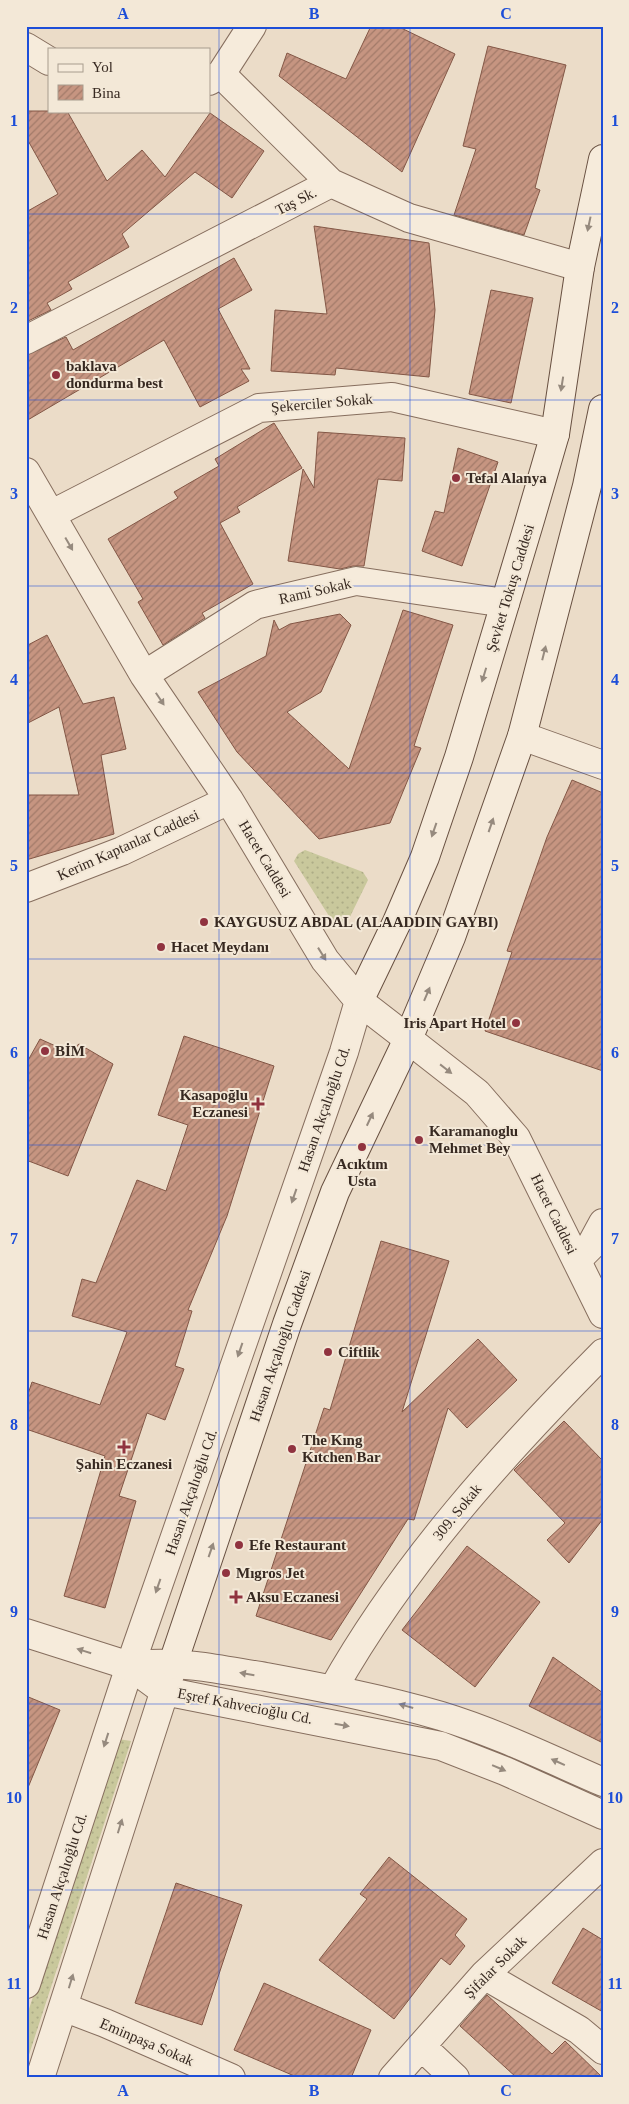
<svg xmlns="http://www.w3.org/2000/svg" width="629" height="2104" viewBox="0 0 629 2104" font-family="Georgia,serif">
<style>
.grass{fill:url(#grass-dots)}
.building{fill:url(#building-hatch);stroke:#835746}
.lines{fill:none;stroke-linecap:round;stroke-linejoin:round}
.minor-casing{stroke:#866e5e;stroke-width:30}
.tertiary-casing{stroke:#866e5e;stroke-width:30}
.secondary-casing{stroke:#685041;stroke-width:30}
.minor{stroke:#f6ebdb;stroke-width:28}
.tertiary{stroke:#f6ebdb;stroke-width:28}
.secondary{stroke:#f6ebdb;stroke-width:28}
.oneway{fill:#968a7e}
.grid{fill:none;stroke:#1d4ed8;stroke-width:1;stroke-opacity:0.55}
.poi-dot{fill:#90333f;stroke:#f3e8d7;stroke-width:2}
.labels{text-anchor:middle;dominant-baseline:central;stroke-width:4;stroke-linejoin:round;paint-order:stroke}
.street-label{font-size:15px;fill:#372921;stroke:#f3e8d7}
.poi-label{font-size:15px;font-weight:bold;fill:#372921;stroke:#f3e8d7;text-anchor:start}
.neatline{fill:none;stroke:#1d4ed8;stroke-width:2}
.grid-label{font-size:16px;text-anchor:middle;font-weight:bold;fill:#1d4ed8}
</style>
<defs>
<pattern id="grass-dots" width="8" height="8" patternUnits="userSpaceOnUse" patternTransform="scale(1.25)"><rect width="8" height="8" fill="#c9c89c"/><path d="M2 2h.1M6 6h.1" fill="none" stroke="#adac86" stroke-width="1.8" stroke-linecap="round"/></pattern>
<pattern id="building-hatch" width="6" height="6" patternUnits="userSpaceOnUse" patternTransform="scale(1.25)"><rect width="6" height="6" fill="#c69581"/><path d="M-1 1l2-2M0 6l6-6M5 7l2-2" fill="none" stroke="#a27a69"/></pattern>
</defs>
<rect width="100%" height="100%" fill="#ebdcc8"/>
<path class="grass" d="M305,850L363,872L368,880L345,927H336L294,861L298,854Z
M118,1739L131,1741L26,2064V2018Z"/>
<path class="building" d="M371,26H397L455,54L402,172L279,76L287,53L346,79Z
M488,46L566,65L535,188L540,190L524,235L454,215L476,149L463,146Z
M26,111H67L107,181L142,150L165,177L210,113L264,151L232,198L195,172L122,234L129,247L68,282L72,289L47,303L51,310L26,322V212L58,194L26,137Z
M314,226L429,243L435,310L429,377L336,368L335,375L271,371L275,310L327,314Z
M234,258L252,290L218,309L250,369H241L249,381L200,407L164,340L26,421V355L66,337L73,350Z
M491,290L533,298L511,403L469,394Z
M274,423L302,468L237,507L240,512L220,523L253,584L202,613L205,618L163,645L138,602L143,599L108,539L178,498L174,492L219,466L215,459Z
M318,432L405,438L402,481L378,479L364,566H353L340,569L288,561L303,469L314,488Z
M458,448L498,462L462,566L422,551L435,511L444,513Z
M403,610L453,625L414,746L421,748L390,823L319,839L237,752L198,692L266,656L274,620L279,630L290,624L340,614L351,625L321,692L287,712L349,769Z
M47,635L83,704L114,697L126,749L101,755L114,834L26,860V795H79L59,707L26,724V646Z
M572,780L603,793V1071L485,1031L512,952L507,951L547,837Z
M184,1036L274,1066L227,1216L188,1310L192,1311L175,1366L184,1369L165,1420L147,1413L119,1496L136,1501L105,1608L64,1596L105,1456L26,1429V1400L32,1382L100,1405L127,1332L72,1316L82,1279L96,1283L137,1180L166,1191L188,1125L158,1115Z
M40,1039L69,1052L79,1044L113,1064L68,1176L26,1160V1064Z
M381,1241L449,1261L402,1412L478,1339L517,1380L467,1428L448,1408L414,1520L408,1519L331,1640L256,1616L324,1408L330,1410Z
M564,1421L603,1461V1519L569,1563L547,1540L565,1523L514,1470Z
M467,1546L540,1602L475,1687L402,1630Z
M553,1657L603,1693V1743L529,1706Z
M26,1696L60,1710L27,1790H26Z
M389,1857L467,1919L455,1935L465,1946L450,1965L441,1958L394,2019L319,1960L367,1899L360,1894Z
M176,1883L242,1905L202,2025L135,2003Z
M583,1928L603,1940V2012L552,1983Z
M264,1983L371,2030L351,2078H299L234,2050Z
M487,1995L552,2054L565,2041L603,2078H517L460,2026Z"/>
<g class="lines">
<g class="minor-casing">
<path id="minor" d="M26,47L49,61
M221,74L331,183
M209,81L221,74L252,26
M26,340L331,183L409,218L580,267
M26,472L144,675L229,800L325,960L359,1001L408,1039
M52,514L259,408L392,397L555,434
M144,675L255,605L356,581L505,603
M522,736L603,765
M26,888L122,851L229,800
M577,1260L590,1247L603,1223
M333,1689C404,1563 502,1455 603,1353
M484,1975L579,2030L603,2050
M26,1984L130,1666L344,1052L359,1001
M63,2007L105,2023L231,2078
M421,2046L455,2078
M40,2078L172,1668
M393,2078L484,1975L603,1863"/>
</g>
<g class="tertiary-casing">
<path id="tertiary" d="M408,1039L477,1093L516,1138L603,1314
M26,1633L130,1666L164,1691L441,1746L505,1771L603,1815
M149,1664C189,1662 227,1671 266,1677C325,1688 383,1699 441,1716C497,1733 550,1759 603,1782"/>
</g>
<g class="secondary-casing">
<path id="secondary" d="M359,1001L397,922L425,857L459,757L530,520L555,434L580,267L603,159
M173,1663L287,1324L335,1192L408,1039L451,937L522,736L587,486L603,409"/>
</g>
<use href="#minor" class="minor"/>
<use href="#tertiary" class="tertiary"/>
<use href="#secondary" class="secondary"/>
</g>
<defs><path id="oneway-solid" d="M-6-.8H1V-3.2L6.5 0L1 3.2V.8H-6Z" transform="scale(1.25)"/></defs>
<g class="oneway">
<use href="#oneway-solid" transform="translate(589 224) rotate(102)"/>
<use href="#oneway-solid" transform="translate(562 384) rotate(99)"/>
<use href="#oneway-solid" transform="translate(69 544) rotate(60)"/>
<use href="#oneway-solid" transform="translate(544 653) rotate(-76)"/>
<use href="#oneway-solid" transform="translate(484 675) rotate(107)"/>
<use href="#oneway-solid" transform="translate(160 699) rotate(56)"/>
<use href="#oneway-solid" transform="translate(491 825) rotate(-71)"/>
<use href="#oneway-solid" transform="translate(434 830) rotate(109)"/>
<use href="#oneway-solid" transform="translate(322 954) rotate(58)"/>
<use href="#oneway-solid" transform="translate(427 994) rotate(-67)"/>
<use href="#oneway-solid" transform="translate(446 1069) rotate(38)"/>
<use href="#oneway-solid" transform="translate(370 1119) rotate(-65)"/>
<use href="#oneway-solid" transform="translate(294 1196) rotate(109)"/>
<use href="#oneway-solid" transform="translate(240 1350) rotate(109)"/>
<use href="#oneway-solid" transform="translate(211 1550) rotate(-71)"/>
<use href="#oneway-solid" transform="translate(158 1586) rotate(109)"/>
<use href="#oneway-solid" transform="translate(84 1651) rotate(-163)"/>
<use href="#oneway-solid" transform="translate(247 1674) rotate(-170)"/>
<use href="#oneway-solid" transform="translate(406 1706) rotate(-164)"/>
<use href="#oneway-solid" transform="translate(342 1725) rotate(10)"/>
<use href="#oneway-solid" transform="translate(106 1740) rotate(108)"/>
<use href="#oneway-solid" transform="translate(558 1762) rotate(-156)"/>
<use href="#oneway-solid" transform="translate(499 1768) rotate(23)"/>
<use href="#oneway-solid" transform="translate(120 1826) rotate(-73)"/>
<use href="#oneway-solid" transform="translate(71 1981) rotate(-73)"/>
</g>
<path class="grid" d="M219,26V2078M410,26V2078M26,214H603M26,400H603M26,586H603M26,773H603M26,959H603M26,1145H603M26,1331H603M26,1518H603M26,1704H603M26,1890H603"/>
<g class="poi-dot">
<circle cx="56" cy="375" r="5"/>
<circle cx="456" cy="478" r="5"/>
<circle cx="204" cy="922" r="5"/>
<circle cx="161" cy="947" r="5"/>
<circle cx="516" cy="1023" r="5"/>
<circle cx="45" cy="1051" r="5"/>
<path d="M255.5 1096.5h5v5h5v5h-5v5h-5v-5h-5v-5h5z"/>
<circle cx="419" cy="1140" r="5"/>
<circle cx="362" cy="1147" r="5"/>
<circle cx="328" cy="1352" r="5"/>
<path d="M121.5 1439.5h5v5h5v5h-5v5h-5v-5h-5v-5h5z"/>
<circle cx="292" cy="1449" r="5"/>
<circle cx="239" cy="1545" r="5"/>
<circle cx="226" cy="1573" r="5"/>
<path d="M233.5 1589.5h5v5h5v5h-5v5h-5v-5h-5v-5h5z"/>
</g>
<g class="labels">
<g class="street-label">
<text transform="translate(296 201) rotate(-27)">Taş Sk.</text>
<text transform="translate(322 403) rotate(-5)">Şekerciler Sokak</text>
<text transform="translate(510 588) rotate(-73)">Şevket Tokuş Caddesi</text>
<text transform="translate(315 591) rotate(-13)">Rami Sokak</text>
<text transform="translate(128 845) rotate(-24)">Kerim Kaptanlar Caddesi</text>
<text transform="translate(265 859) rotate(59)">Hacet Caddesi</text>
<text transform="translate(324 1109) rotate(-71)">Hasan Akçalıoğlu Cd.</text>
<text transform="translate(554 1214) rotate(64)">Hacet Caddesi</text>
<text transform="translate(280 1346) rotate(-71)">Hasan Akçalıoğlu Caddesi</text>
<text transform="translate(191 1492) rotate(-71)">Hasan Akçalıoğlu Cd.</text>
<text transform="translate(457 1512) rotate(-51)">309. Sokak</text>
<text transform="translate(245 1706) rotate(11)">Eşref Kahvecioğlu Cd.</text>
<text transform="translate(62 1876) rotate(-72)">Hasan Akçalıoğlu Cd.</text>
<text transform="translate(495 1967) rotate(-45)">Şifalar Sokak</text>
<text transform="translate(147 2042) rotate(23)">Eminpaşa Sokak</text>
</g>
<g class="poi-label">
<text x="66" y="366">baklava<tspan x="66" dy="17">dondurma best</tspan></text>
<text x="466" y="478">Tefal Alanya</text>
<text x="214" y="922">KAYGUSUZ ABDAL (ALAADDIN GAYBI)</text>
<text x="171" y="947">Hacet Meydanı</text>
<text x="506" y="1023" text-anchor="end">Iris Apart Hotel</text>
<text x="55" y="1051">BİM</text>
<text x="248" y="1095" text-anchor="end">Kasapoğlu<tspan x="248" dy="17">Eczanesi</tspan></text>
<text x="429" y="1131">Karamanoglu<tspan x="429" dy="17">Mehmet Bey</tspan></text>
<text x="362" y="1164" text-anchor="middle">Acıktım<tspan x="362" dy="17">Usta</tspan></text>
<text x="338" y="1352">Ciftlik</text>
<text x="302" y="1440">The Kıng<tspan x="302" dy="17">Kıtchen Bar</tspan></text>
<text x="124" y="1464" text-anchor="middle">Şahin Eczanesi</text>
<text x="249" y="1545">Efe Restaurant</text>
<text x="236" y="1573">Mıgros Jet</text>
<text x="246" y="1597">Aksu Eczanesi</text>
</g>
</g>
<rect width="629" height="2104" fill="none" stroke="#f3e8d7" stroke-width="55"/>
<rect x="48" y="48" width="162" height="65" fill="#f3e8d7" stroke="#a89c8e"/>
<rect x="58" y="64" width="25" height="8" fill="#f6ebdb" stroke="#a89c8e"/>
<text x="92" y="72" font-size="15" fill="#372921">Yol</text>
<rect x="58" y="85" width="25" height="15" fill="url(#building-hatch)" stroke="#a89c8e"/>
<text x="92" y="98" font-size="15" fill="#372921">Bina</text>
<rect x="28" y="28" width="574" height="2048" class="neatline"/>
<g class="grid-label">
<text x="123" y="19">A</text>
<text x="314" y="19">B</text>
<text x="506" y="19">C</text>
<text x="14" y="126">1</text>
<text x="615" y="126">1</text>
<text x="14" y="313">2</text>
<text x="615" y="313">2</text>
<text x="14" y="499">3</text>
<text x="615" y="499">3</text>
<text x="14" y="685">4</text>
<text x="615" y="685">4</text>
<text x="14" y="871">5</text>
<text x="615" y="871">5</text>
<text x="14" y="1058">6</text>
<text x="615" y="1058">6</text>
<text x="14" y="1244">7</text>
<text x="615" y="1244">7</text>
<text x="14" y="1430">8</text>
<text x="615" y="1430">8</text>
<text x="14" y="1617">9</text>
<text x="615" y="1617">9</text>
<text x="14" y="1803">10</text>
<text x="615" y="1803">10</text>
<text x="14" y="1989">11</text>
<text x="615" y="1989">11</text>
<text x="123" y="2096">A</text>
<text x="314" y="2096">B</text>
<text x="506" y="2096">C</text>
</g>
</svg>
